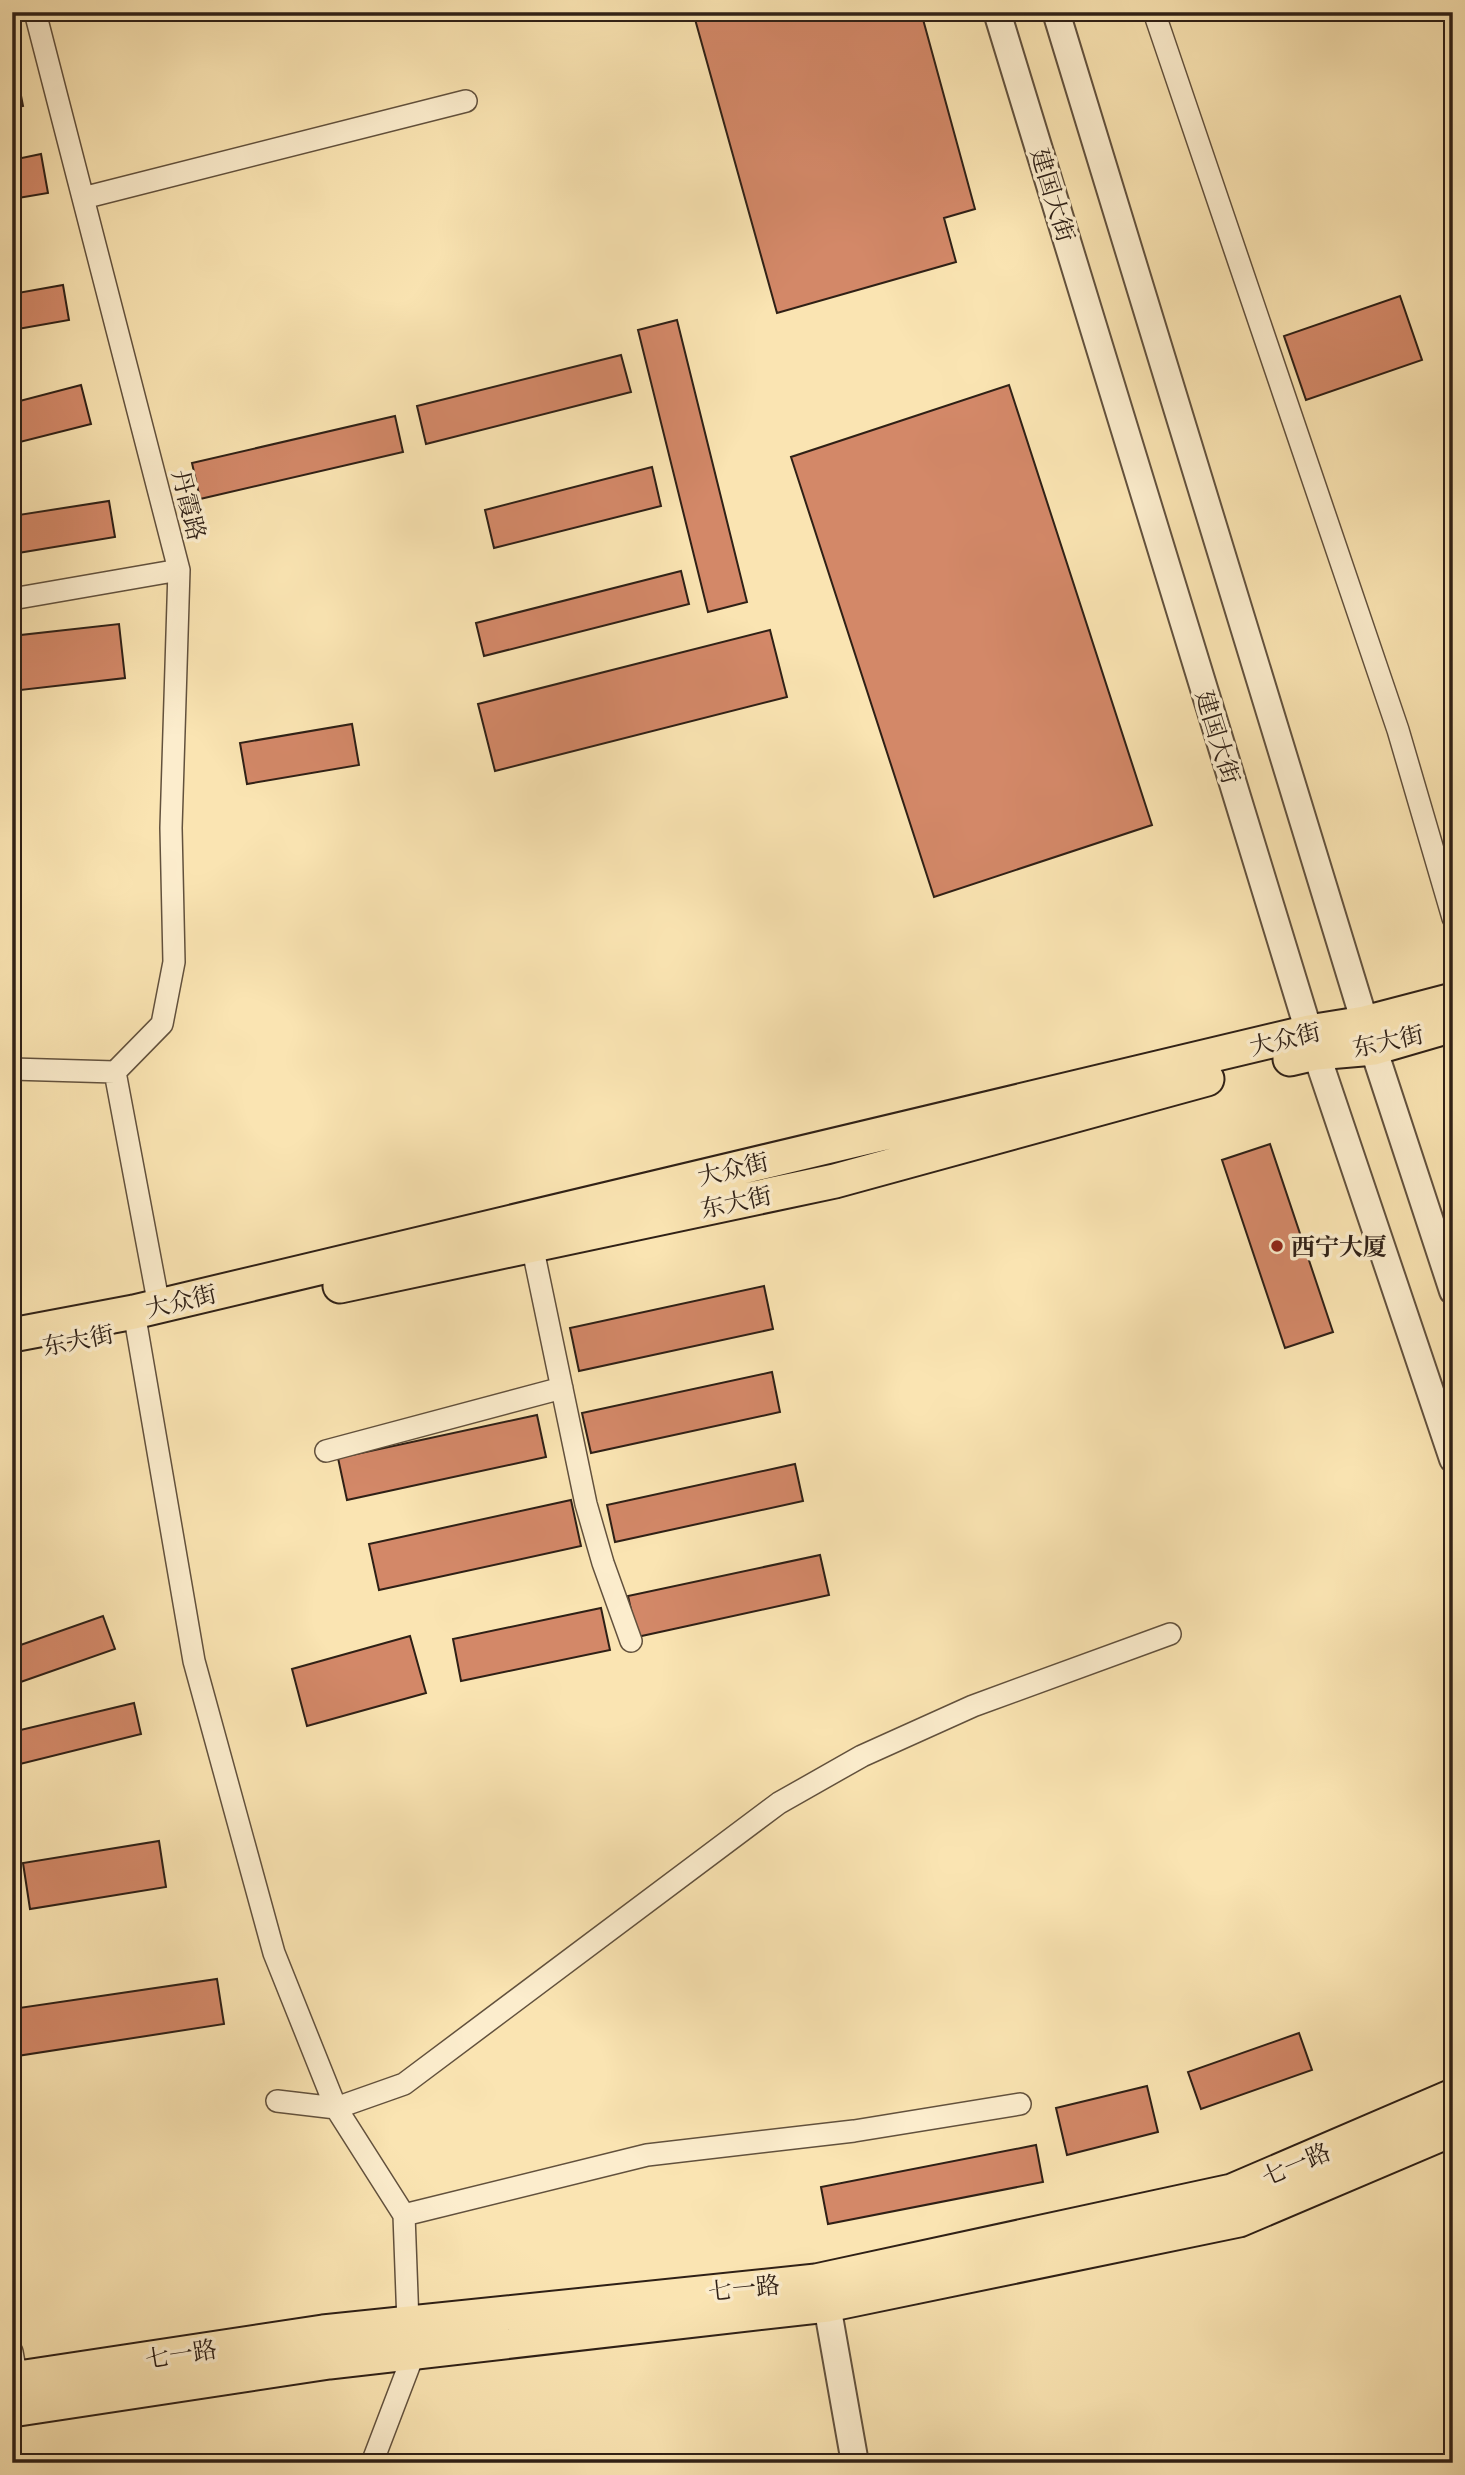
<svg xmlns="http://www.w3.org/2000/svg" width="1465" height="2475" viewBox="0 0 1465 2475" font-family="'Gentium Book Plus','Noto Serif SC',serif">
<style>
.building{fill:#d38868;stroke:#2f2016;stroke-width:2}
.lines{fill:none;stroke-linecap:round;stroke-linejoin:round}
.minor-casing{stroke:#62513d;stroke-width:24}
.tertiary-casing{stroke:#62513d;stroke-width:30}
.primary-casing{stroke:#2f2016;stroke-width:37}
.minor{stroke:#fcedcd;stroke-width:21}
.tertiary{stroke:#fcedcd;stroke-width:26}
.primary{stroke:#fae4b2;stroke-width:33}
.poi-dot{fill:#8f2418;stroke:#fcedcd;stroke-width:2.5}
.labels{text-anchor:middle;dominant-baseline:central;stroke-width:7;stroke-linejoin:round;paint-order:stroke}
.street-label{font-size:24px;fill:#2f2016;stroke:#fcedcd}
.poi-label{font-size:24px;font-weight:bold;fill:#2f2016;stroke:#fcedcd;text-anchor:start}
</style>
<rect width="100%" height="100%" fill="#fae4b2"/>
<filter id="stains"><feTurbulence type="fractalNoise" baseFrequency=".00286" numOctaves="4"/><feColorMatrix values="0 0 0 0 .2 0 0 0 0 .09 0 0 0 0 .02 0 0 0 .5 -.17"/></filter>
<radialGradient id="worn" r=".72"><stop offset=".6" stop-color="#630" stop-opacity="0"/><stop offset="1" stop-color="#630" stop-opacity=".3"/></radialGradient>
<path class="building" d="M693,12H921L975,209L944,218L956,262L777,313Z
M15,65L23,106L12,108V66Z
M41,154L48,193L12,199V160Z
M63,285L69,320L12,330V294Z
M1400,296L1422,360L1306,400L1284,336Z
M677,320L747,602L708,612L638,330Z
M621,355L631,392L426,444L417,406Z
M81,385L91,424L12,444V403Z
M1009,385L1152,825L934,897L791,457Z
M395,416L403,452L200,499L192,463Z
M652,467L661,506L494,548L485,510Z
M109,501L115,537L12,554V516Z
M681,571L689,604L484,656L476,623Z
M119,624L125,678L12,691V636Z
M770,630L787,697L495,771L478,704Z
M352,724L359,765L247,784L240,743Z
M1270,1144L1333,1332L1285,1348L1222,1160Z
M764,1286L773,1329L579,1371L570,1328Z
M772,1372L780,1412L591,1453L582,1413Z
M537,1415L546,1457L347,1500L338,1458Z
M795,1464L803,1501L615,1542L607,1505Z
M571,1500L581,1546L379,1590L369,1544Z
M820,1555L829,1595L637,1637L628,1596Z
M601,1608L610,1650L461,1681L453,1639Z
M103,1616L115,1649L12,1685V1648Z
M410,1636L426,1693L307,1726L292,1669Z
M134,1703L141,1734L12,1766V1732Z
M159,1841L166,1887L30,1909L23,1863Z
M217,1979L224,2024L17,2056L12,2009Z
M1299,2033L1312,2070L1201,2109L1188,2072Z
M1147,2086L1158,2132L1067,2155L1056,2108Z
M1036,2145L1043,2182L828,2224L821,2187Z"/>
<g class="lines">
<g class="minor-casing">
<path id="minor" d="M1154,12L1398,730L1453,918
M83,198L466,101
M12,599L179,570
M12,1069L115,1072L162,1024L174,962L171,828L179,570L35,12
M115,1072L159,1306
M532,1245L586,1504L603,1563L631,1641
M134,1312L194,1661L274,1953L336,2108L404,2215L408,2323L414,2353L372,2463
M326,1451L562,1388
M277,2101L336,2108L404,2084L779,1803L862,1756L973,1706L1170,1634
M404,2215L647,2155L854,2131L1020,2104
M12,2352L17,2379"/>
</g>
<g class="tertiary-casing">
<path id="tertiary" d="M997,12L1309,1032L1453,1459
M1056,12L1365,1023L1453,1291
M827,2305L855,2463"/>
</g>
<g class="primary-casing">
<path id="primary" d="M1290,1059L1316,1053L1374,1048L1453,1025
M340,1286L835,1181L1207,1079
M12,1335L134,1312L1309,1032L1365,1023L1453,1000
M12,2379L323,2332L816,2281L1232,2191L1453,2096
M12,2410L329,2362L827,2305L1239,2220L1453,2129"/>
</g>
<use href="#minor" class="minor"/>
<use href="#tertiary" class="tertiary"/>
<use href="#primary" class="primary"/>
</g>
<circle class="poi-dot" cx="1277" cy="1246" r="7"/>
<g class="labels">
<g class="street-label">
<text transform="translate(1053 195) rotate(73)">建国大街</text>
<text transform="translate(189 505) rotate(76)">丹霞路</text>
<text transform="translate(1218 737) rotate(73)">建国大街</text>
<text transform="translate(1285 1039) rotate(-13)">大众街</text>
<text transform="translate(1388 1041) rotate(-12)">东大街</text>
<text transform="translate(733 1169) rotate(-13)">大众街</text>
<text transform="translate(736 1202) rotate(-12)">东大街</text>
<text transform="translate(181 1301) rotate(-13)">大众街</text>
<text transform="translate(78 1340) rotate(-11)">东大街</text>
<text transform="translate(1296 2164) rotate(-23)">七一路</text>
<text transform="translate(744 2288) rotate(-6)">七一路</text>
<text transform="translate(181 2354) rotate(-9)">七一路</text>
</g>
<g class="poi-label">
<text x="1291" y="1246">西宁大厦</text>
</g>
</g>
<rect width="1465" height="2475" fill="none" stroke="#fae4b2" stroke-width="42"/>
<rect x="14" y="14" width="1437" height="2447" fill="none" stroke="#2f2016" stroke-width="3.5"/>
<rect x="21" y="21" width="1423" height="2433" fill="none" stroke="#2f2016" stroke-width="2"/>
<rect width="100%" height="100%" filter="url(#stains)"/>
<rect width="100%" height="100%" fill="url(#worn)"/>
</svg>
